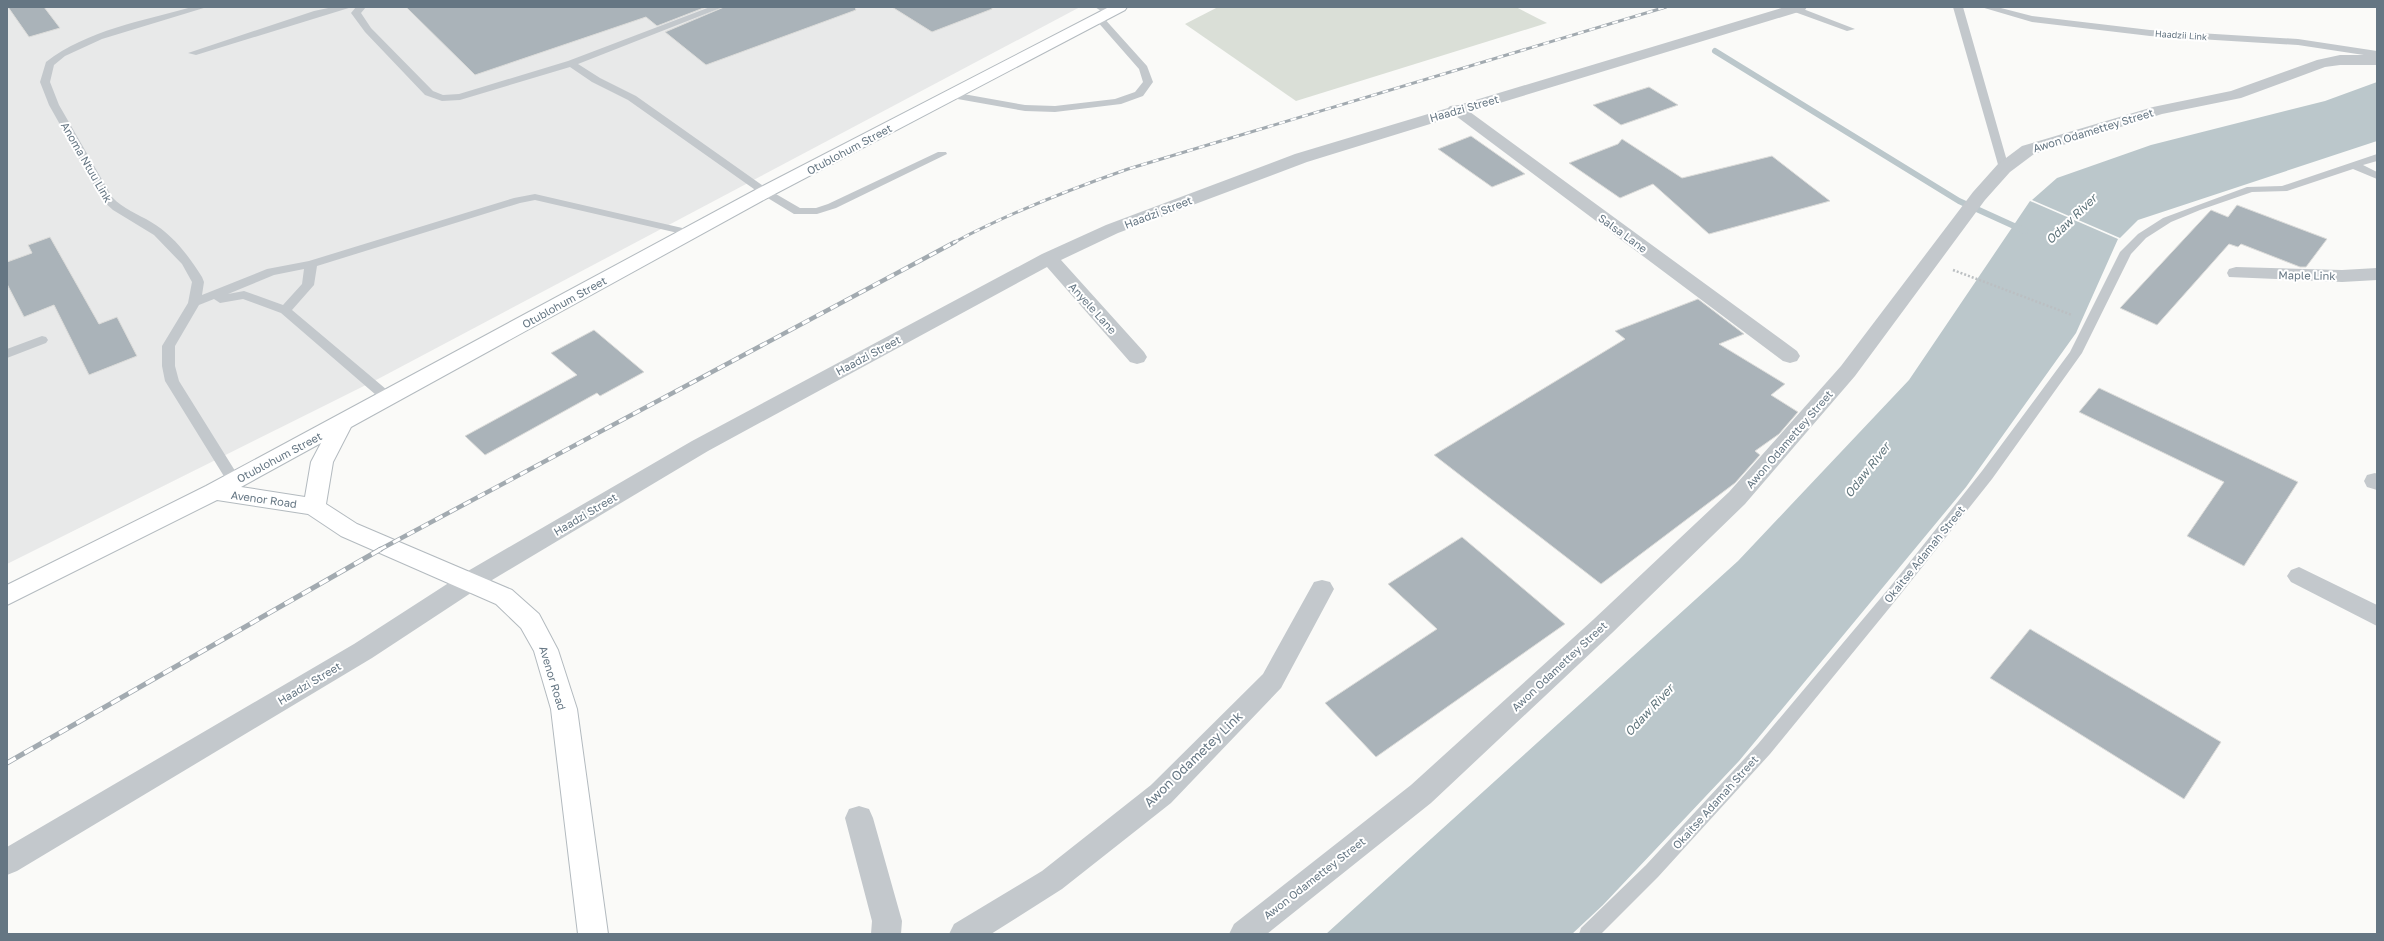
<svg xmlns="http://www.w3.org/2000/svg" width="2384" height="941" viewBox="0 0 2384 941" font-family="'Golos Text',sans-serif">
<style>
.built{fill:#e8e9e9}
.green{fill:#dadfd7}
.water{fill:#bbc7cb}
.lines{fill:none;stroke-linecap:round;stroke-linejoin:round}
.stream{stroke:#bbc7cb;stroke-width:6}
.building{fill:#aab3b9;stroke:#dcdcda}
.secondary-casing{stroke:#b3babf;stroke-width:2}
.path{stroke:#bbbfc2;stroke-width:2.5;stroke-dasharray:2 2;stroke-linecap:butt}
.lane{fill:#c3c8cc;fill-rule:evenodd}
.street{fill:#c3c8cc;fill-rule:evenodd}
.secondary{fill:#fff;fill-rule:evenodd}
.rail-far2-casing{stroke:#a2aab0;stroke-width:3}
.rail-far1-casing{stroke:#a2aab0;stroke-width:4.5}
.rail-casing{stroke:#a2aab0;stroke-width:5}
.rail-far2{stroke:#fff;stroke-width:2;stroke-dasharray:6;stroke-linecap:butt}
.rail-far1{stroke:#fff;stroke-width:3;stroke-dasharray:8;stroke-linecap:butt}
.rail{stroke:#fff;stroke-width:3.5;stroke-dasharray:10;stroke-linecap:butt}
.labels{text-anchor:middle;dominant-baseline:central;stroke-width:4;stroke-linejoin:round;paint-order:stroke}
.far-street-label{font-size:9px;fill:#657683;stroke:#fff}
.street-label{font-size:11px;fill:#657683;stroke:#fff}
.water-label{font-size:12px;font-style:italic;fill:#60757c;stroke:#fff}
.near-street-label{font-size:13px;fill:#657683;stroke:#fff}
</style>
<rect width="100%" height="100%" fill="#fafaf8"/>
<path class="built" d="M7,7H1080L378,379L7,564Z"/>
<path class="green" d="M1218,7H1516L1547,23L1296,101L1185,24Z"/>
<path class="water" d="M2377,82V141L2138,220L2120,238L2032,200L2057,178L2151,145L2325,101Z
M2030,201L2118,239L2076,333L1966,487L1739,761L1603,905L1572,934H1326L1738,561L1909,380Z"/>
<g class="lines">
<path class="stream" d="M1715,51L1959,201L2025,231"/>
</g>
<path class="building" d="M8,7H44L60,28L29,37Z
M406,7H706L657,26L646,17L475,75Z
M724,7H855L856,10L706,65L665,32Z
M892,7H992V9L932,32Z
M1649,87L1678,105L1621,125L1593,105Z
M1471,136L1525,174L1492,187L1438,149Z
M1622,139L1682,178L1772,156L1830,201L1709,234L1653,184L1620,198L1569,163L1618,144Z
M2237,205L2327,239L2306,267H2300L2241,244L2238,247L2229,244L2157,325L2120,308L2211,210L2228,217Z
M50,237L99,324L117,317L137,356L89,375L54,305L24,317L7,284V262L32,253L28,245Z
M1698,299L1744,334L1719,344L1785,384L1771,395L1798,412L1779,434L1755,451L1760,455L1735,483L1601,584L1434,455L1625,339L1615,331Z
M594,330L644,372L600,396L597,393L485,455L465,436L577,375L551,353Z
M2099,388L2298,482L2244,566L2187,536L2224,482L2079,412Z
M1462,537L1565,624L1376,757L1325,703L1437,629L1388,584Z
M2030,629L2221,742L2184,799L1990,678Z"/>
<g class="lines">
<g class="secondary-casing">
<path id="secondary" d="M1109,7H1127L1125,10L771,196L351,427L333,462L326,504L357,524L512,590L539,614L558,650L577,709L608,934H578L551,709L534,651L521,628L496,604L341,536L308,514L217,500L7,605V585L206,486L759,188ZM321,443L311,462L305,497L241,487Z"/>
</g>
<path class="path" d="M1953,270L2072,315"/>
<path class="lane" d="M192,7H207L102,39L65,56L54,65L50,82L59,105L112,197C123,209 138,214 151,222C172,234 189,256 202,277L204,282L202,295L267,269L309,261L514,198L535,194L691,230L697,233L691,236L535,200L520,203L317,266L314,285L292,310L393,395L395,398L388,403L383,401L281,313L243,299L220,303L214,299L199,305L175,346V366L179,381L242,482L240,486H230L165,381L162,366V346L188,303L192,282L182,264L154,235L113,210L103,201L49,105L40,82L46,62C87,30 143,21 192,7ZM304,269L302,284L283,305L244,291L228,294L274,275Z
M333,7H352L196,55L188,53L314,11Z
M356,7H366L361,13L371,28L433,91L443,95L459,94L568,61L710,7H723L578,64L600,78L636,96L769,190L800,208H816L828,204L938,152H946L947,154L836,208L817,214H794L761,194L628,100L592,82L570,67L460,100L442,101L425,95L365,32L351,13Z
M1095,7H1107L1115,13L1107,15Z
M1792,7H1798L1855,29L1847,31L1792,11Z
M1953,7H1963L2009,168L2008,170H2000L1999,168Z
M1981,7H1997L2032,16L2150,30L2298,39L2377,51V57L2298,45L2150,36L2032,22Z
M1099,15L1102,16L1147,66L1153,82L1143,96L1121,104L1055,112L1025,111L952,98L947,95L952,92L1025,105L1055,106L1115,99L1135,92L1143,82L1139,69L1096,20V16Z
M2377,154V161L2363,165L2377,172V179L2353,169L2287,191L2252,192L2200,210L2171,222L2146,238L2131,254L2082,353L1992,479L1900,595L1770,754L1658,877L1601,934H1579L1581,928L1646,865L1758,744L1890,587L1982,471L2070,352L2120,252L2138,234L2163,218L2247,187L2282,186Z
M42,336L46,337L48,340L46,343L7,358V349Z"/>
<path class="street" d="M1785,7H1807L1805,10L1470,112L1797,351L1800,356L1797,361L1790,363L1783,361L1456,116L1307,162L1118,233L1061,260L1144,352L1147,357L1144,362L1137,364L1130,362L1047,267L708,451L477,589L372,658L17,871L7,875V847L354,644L461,575L692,441L1042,254L1106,225L1295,154L1448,108L1450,106L1459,105Z
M2340,55H2377V65H2340L2325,67L2241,98L2162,114L2034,154L2010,172L1985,200L1855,376L1745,504L1612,633L1431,803L1267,934H1229L1234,924L1411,785L1594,619L1729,492L1841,366L1973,192L1998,164L2022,146L2153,107L2231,91L2317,60Z
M2236,267L2342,270L2377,268V280L2342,282L2229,277L2227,273L2229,269Z
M2375,473L2377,474V490L2367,487L2364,481L2367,475Z
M2299,567L2377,605V626L2291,582L2287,576L2291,570Z
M1322,580L1330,582L1334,589L1281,688L1171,803L1062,889L991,934H949L954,924L1042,871L1151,785L1263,674L1314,582Z
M859,806L869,809L873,818L902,921L901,934H871L872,921L845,818L849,809Z"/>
<use href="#secondary" class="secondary"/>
<g class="rail-far2-casing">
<path id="rail-far2" d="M953,243C1009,213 1068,190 1128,169L1666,7"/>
</g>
<g class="rail-far1-casing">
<path id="rail-far1" d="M379,550L955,242"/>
</g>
<g class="rail-casing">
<path id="rail" d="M7,763L381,549"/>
</g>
<use href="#rail-far2" class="rail-far2"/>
<use href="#rail-far1" class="rail-far1"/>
<use href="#rail" class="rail"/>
</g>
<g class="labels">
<g class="far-street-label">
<text transform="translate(2181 35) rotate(4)">Haadzii Link</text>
</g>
<g class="street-label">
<text transform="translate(1464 108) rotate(-16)">Haadzi Street</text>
<text transform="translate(2093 130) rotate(-17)">Awon Odamettey Street</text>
<text transform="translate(849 149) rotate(-28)">Otublohum Street</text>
<text transform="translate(87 162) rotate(60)">Anoma Ntuu Link</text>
<text transform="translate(1158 212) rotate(-21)">Haadzi Street</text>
<text transform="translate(1623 233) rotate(36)">Salsa Lane</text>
<text transform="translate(2307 275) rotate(1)">Maple Link</text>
<text transform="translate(564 302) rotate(-29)">Otublohum Street</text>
<text transform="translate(1093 308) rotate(48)">Anyele Lane</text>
<text transform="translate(868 355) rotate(-28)">Haadzi Street</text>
<text transform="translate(1789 439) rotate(-49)">Awon Odamettey Street</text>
<text transform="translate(279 457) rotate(-28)">Otublohum Street</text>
<text transform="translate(264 499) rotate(8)">Avenor Road</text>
<text transform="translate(585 514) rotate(-31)">Haadzi Street</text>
<text transform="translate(1924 554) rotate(-51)">Okaitse Adamah Street</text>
<text transform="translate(1559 666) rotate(-43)">Awon Odamettey Street</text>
<text transform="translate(553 678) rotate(73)">Avenor Road</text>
<text transform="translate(309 683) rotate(-31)">Haadzi Street</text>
<text transform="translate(1715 802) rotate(-48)">Okaitse Adamah Street</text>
<text transform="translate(1314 878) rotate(-38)">Awon Odamettey Street</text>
</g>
<g class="water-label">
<text transform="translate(2071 219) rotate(-44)">Odaw River</text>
<text transform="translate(1867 470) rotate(-52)">Odaw River</text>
<text transform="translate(1649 710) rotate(-47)">Odaw River</text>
</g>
<g class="near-street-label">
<text transform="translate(1193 759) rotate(-44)">Awon Odametey Link</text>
</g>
</g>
<rect width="2384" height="941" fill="none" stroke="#657683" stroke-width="16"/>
</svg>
